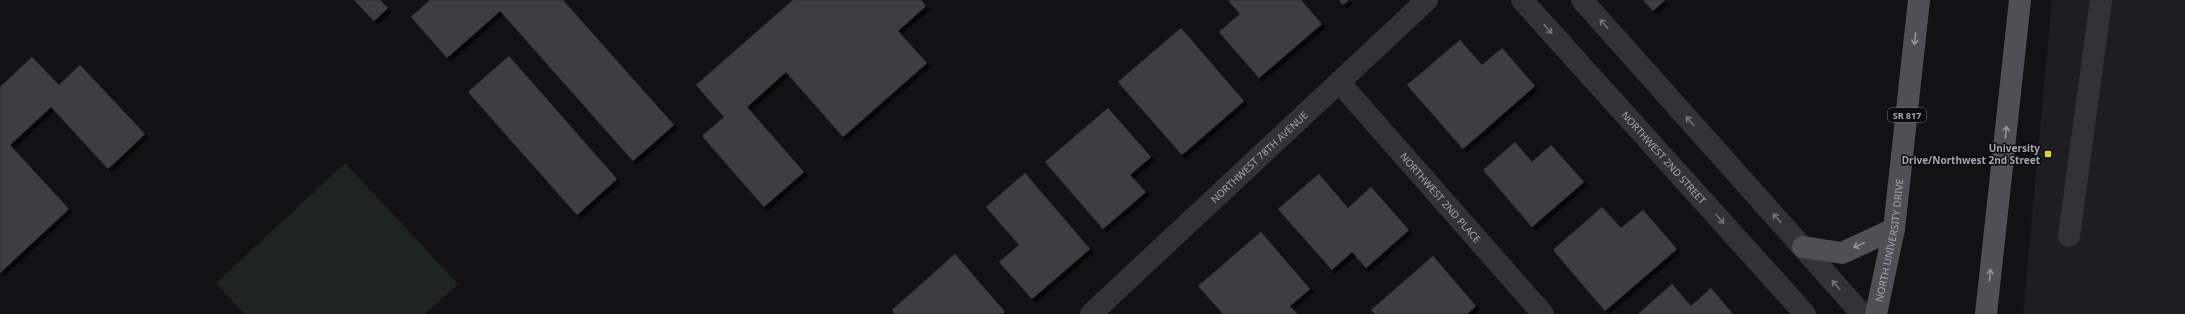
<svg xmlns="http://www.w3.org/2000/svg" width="2185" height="314" viewBox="0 0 2185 314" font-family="'Noto Sans',sans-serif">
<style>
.built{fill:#1e1e20}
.green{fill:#1e2520}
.building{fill:#3e3e43;stroke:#2c2c2e;filter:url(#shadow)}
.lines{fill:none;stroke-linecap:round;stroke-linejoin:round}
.minor{stroke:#333337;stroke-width:22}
.major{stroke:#4f4f56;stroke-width:22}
.oneway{stroke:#71727b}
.oneway2{stroke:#9394a0}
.poi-dot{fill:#dcce40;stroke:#0d0c0e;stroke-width:1.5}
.labels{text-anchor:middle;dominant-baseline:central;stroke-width:3;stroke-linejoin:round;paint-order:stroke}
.shield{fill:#0d0c0e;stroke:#777781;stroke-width:1}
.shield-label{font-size:9px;font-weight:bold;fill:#a4a5b2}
.poi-label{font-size:10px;font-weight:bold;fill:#a4a5b2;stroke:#0d0c0e;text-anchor:end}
.street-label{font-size:10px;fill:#a4a5b2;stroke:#0d0c0e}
</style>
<defs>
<filter id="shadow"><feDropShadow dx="3.5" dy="3.5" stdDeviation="0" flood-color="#0009"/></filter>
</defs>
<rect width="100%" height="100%" fill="#121113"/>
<path class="built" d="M2052,0H2185V314H2023Z"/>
<path class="green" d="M345,163L458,284L425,314H244L216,283Z"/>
<path class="building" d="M354,0H380L388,8L374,21Z
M430,0H563L674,125L633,161L500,11L447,58L411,17Z
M793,0H921L926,6L898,31L927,63L843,137L786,72L747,107L804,172L764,207L702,136L724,117L696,85Z
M1228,0H1301L1322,24L1259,78L1219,32L1240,14Z
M1339,0H1349L1343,5Z
M1643,0H1665L1653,11Z
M1181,28L1244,101L1182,155L1118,82Z
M1460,40L1482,65L1502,48L1535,86L1463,149L1407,85Z
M509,56L617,179L577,215L468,92Z
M32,57L59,85L80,65L145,134L108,169L51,107L10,145L69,209L0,273V87Z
M1108,108L1151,157L1130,175L1146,192L1103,229L1045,162Z
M1515,142L1532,162L1551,145L1584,182L1532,227L1483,170Z
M1025,173L1090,249L1032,299L999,262L1019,245L986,207Z
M1319,174L1348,208L1371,187L1409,230L1366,268L1352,252L1332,270L1278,209Z
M1602,207L1621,228L1643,210L1677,249L1605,311L1553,250Z
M1261,232L1310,289L1290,306L1297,314H1223L1198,286Z
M955,254L1005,312L1003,314H895L892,310Z
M1433,256L1476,306L1467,314H1375L1371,310Z
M1672,284L1691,306L1711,288L1733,314H1638Z"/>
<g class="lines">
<g class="minor">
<path id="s1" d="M1522,0L1805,314"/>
<path d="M1582,0L1862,314"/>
<path id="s2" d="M1339,82L1543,314"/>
<path d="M2069,236L2101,0"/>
<path id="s3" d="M1091,314L1427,0"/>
</g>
<g class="major">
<path d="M1803,247L1842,253L1894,229"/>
<path id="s4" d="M1876,314L1894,229L1919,0"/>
<path d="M1986,314L2020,0"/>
</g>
</g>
<defs><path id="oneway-shaft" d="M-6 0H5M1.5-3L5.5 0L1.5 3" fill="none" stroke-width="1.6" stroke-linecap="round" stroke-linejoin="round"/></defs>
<g class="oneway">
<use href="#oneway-shaft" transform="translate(1604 24) rotate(-132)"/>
<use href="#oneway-shaft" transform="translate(1548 29) rotate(48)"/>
<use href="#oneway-shaft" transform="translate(1690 121) rotate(-132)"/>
<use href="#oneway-shaft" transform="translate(1777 218) rotate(-132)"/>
<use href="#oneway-shaft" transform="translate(1720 219) rotate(48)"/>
<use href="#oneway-shaft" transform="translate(1836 285) rotate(-132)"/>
</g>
<g class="oneway2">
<use href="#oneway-shaft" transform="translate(1915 39) rotate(96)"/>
<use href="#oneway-shaft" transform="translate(2006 132) rotate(-84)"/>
<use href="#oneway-shaft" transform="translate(1859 245) rotate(155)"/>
<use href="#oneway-shaft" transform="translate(1990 275) rotate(-84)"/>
</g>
<rect class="poi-dot" x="2044" y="150" width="8" height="8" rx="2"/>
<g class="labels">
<rect class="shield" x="1888" y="108" width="38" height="14" rx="3"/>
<g class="shield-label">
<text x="1907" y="115">SR 817</text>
</g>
<g class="poi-label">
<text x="2040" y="148">University<tspan x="2040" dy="12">Drive/Northwest 2nd Street</tspan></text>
</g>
<g class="street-label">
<text stroke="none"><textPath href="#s3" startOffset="230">NORTHWEST 78TH AVENUE</textPath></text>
<text stroke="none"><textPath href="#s1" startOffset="212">NORTHWEST 2ND STREET</textPath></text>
<text stroke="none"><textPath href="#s2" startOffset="154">NORTHWEST 2ND PLACE</textPath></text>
<text stroke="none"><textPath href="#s4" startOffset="75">NORTH UNIVERSITY DRIVE</textPath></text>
</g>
</g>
</svg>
